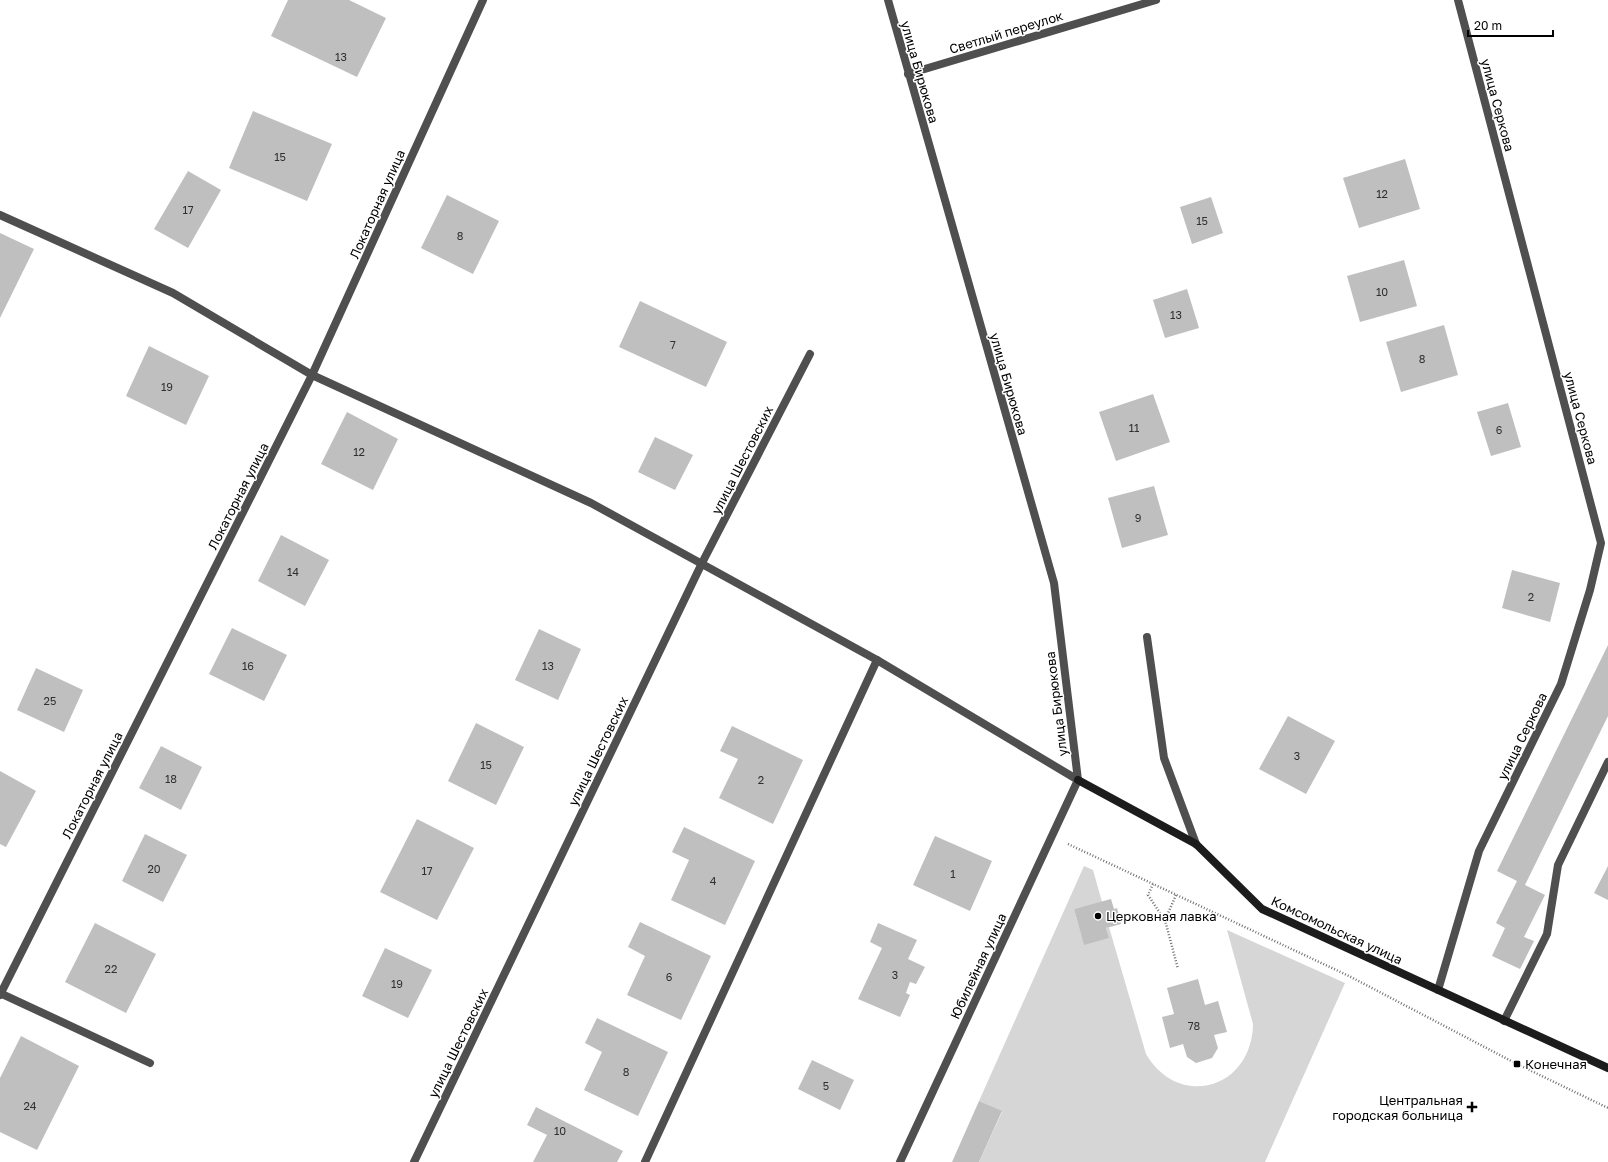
<svg xmlns="http://www.w3.org/2000/svg" width="1608" height="1162" viewBox="0 0 1608 1162" font-family="'Golos Text',sans-serif">
<style>
.green{fill:#d6d6d6}
.building{fill:#bfbfbf}
.lines{fill:none;stroke-linecap:round;stroke-linejoin:round}
.path{stroke:#717171;stroke-width:2.5;stroke-dasharray:1 2;stroke-linecap:butt}
.lane{stroke:#4f4f4f;stroke-width:8}
.street{stroke:#4f4f4f;stroke-width:8}
.secondary{stroke:#1c1c1c;stroke-width:8}
.poi-dot{fill:#000;stroke:#fff;stroke-width:1.5}
.labels{text-anchor:middle;dominant-baseline:central;stroke-width:3;stroke-linejoin:round;paint-order:stroke}
.number-label{font-size:11px;fill:#303030}
.street-label{font-size:13px;fill:#000;stroke:#fff}
.poi-label{font-size:13px;fill:#000;stroke:#fff;text-anchor:start}
</style>
<rect width="100%" height="100%" fill="#fff"/>
<path class="green" d="M1084,866L1093,870L1102,902L1074,909L1084,944L1108,938L1106,928L1109,927L1146,1054C1179,1110 1252,1089 1253,1024L1227,930L1345,983L1265,1162H979L1002,1112L979,1101Z"/>
<path class="building" d="M288,0H349L386,18L357,77L271,36Z
M253,111L332,144L307,201L229,168Z
M1405,159L1420,209L1359,228L1343,178Z
M188,171L221,190L188,248L154,229Z
M447,195L499,221L473,274L421,248Z
M1211,197L1223,233L1192,244L1180,207Z
M0,233L34,249L0,318Z
M1404,260L1417,306L1360,322L1347,276Z
M1187,289L1199,328L1165,338L1153,300Z
M640,301L727,342L706,387L619,347Z
M1444,325L1458,375L1401,392L1386,342Z
M149,346L209,376L186,425L126,396Z
M1153,394L1170,442L1116,461L1099,412Z
M1508,403L1521,447L1491,456L1477,412Z
M347,412L398,439L373,490L321,464Z
M655,437L693,455L675,490L638,472Z
M1154,486L1168,535L1122,548L1108,498Z
M281,535L329,560L305,606L258,581Z
M1512,570L1560,583L1550,622L1502,608Z
M232,628L287,655L264,701L209,674Z
M539,629L581,649L558,700L515,680Z
M1608,645V716L1525,885L1545,895L1524,937L1534,941L1520,969L1492,956L1505,928L1496,923L1517,881L1497,871Z
M36,668L83,690L64,732L17,710Z
M1288,716L1335,741L1306,794L1259,769Z
M476,723L524,747L496,805L448,781Z
M732,726L803,760L773,824L719,798L738,759L720,751Z
M161,746L202,767L181,810L139,788Z
M0,771L36,791L6,847L0,844Z
M417,819L474,848L437,920L380,892Z
M684,827L755,861L725,925L671,900L689,860L672,852Z
M145,834L187,855L163,902L122,881Z
M935,836L992,861L970,911L913,885Z
M1608,866V900L1594,893Z
M1111,899L1114,909L1117,908L1121,924L1106,928L1109,938L1084,945L1074,909Z
M640,922L711,956L681,1020L627,995L645,956L628,947Z
M95,923L156,954L126,1013L65,982Z
M878,923L917,940L908,959L925,967L916,984L910,982L906,993L910,995L900,1017L858,999L882,948L870,942Z
M385,948L432,970L408,1018L362,996Z
M1198,979L1205,1005L1218,1001L1227,1032L1214,1035L1218,1048L1212,1058L1196,1063L1187,1057L1183,1044L1170,1048L1162,1017L1174,1014L1167,988Z
M597,1018L668,1052L638,1116L584,1090L602,1052L585,1043Z
M21,1036L79,1066L37,1150L0,1132V1078Z
M812,1060L854,1080L840,1110L798,1089Z
M979,1101L1002,1111L979,1162H952Z
M536,1107L623,1151L617,1162H533L547,1135L527,1125Z"/>
<g class="lines">
<path class="path" d="M1068,844L1349,976L1517,1064L1608,1108
M1153,884L1148,895L1164,919
M1176,895L1165,920L1178,969"/>
<path class="lane" d="M1147,637L1164,758L1196,844
M0,993L150,1063
M1504,1021L1547,934L1558,865L1608,762
M645,1162L877,660"/>
<path class="street" d="M888,0L1054,583L1078,780
M908,74L1156,0
M0,215L173,293L312,375L591,503L877,660L1078,780
M1438,990L1479,851L1561,684L1590,590L1601,543L1458,0
M0,995L312,375L483,0
M414,1162L702,563L810,354
M900,1162L1078,780"/>
<path class="secondary" d="M1078,780L1196,844L1262,909L1608,1068"/>
</g>
<g class="poi-dot">
<circle cx="1098" cy="916" r="4"/>
<rect x="1513" y="1060" width="8" height="8" rx="2"/>
<path d="M1470 1101h4v4h4v4h-4v4h-4v-4h-4v-4h4z"/>
</g>
<g class="labels">
<g class="number-label">
<text x="341" y="56">13</text>
<text x="280" y="156">15</text>
<text x="1382" y="193">12</text>
<text x="188" y="209">17</text>
<text x="1202" y="220">15</text>
<text x="460" y="235">8</text>
<text x="1382" y="291">10</text>
<text x="1176" y="314">13</text>
<text x="673" y="344">7</text>
<text x="1422" y="358">8</text>
<text x="167" y="386">19</text>
<text x="1134" y="427">11</text>
<text x="1499" y="429">6</text>
<text x="359" y="451">12</text>
<text x="1138" y="517">9</text>
<text x="293" y="571">14</text>
<text x="1531" y="596">2</text>
<text x="248" y="665">16</text>
<text x="548" y="665">13</text>
<text x="50" y="700">25</text>
<text x="1297" y="755">3</text>
<text x="486" y="764">15</text>
<text x="171" y="778">18</text>
<text x="761" y="779">2</text>
<text x="154" y="868">20</text>
<text x="427" y="870">17</text>
<text x="953" y="873">1</text>
<text x="713" y="880">4</text>
<text x="111" y="968">22</text>
<text x="895" y="974">3</text>
<text x="669" y="976">6</text>
<text x="397" y="983">19</text>
<text x="1194" y="1025">78</text>
<text x="626" y="1071">8</text>
<text x="826" y="1085">5</text>
<text x="30" y="1105">24</text>
<text x="560" y="1130">10</text>
</g>
<g class="street-label">
<text transform="translate(1006 32) rotate(-17)">Светлый переулок</text>
<text transform="translate(920 72) rotate(74)">улица Бирюкова</text>
<text transform="translate(1498 105) rotate(75)">улица Серкова</text>
<text transform="translate(377 204) rotate(-66)">Локаторная улица</text>
<text transform="translate(1009 384) rotate(74)">улица Бирюкова</text>
<text transform="translate(1581 418) rotate(75)">улица Серкова</text>
<text transform="translate(742 460) rotate(-63)">улица Шестовских</text>
<text transform="translate(238 496) rotate(-63)">Локаторная улица</text>
<text transform="translate(1056 704) rotate(-97)">улица Бирюкова</text>
<text transform="translate(1522 736) rotate(-64)">улица Серкова</text>
<text transform="translate(598 751) rotate(-64)">улица Шестовских</text>
<text transform="translate(92 785) rotate(-63)">Локаторная улица</text>
<text transform="translate(1337 930) rotate(25)">Комсомольская улица</text>
<text transform="translate(978 966) rotate(-65)">Юбилейная улица</text>
<text transform="translate(458 1043) rotate(-64)">улица Шестовских</text>
</g>
<g class="poi-label">
<text x="1106" y="916">Церковная лавка</text>
<text x="1525" y="1064">Конечная</text>
<text x="1463" y="1100" text-anchor="end">Центральная<tspan x="1463" dy="15">городская больница</tspan></text>
</g>
</g>
<path d="M1468 30v6h85v-6" fill="none" stroke="#000000" stroke-width="2"/>
<text x="1474" y="30" font-size="12" fill="#000000" stroke="#ffffff" stroke-width="3" paint-order="stroke">20 m</text>
</svg>
